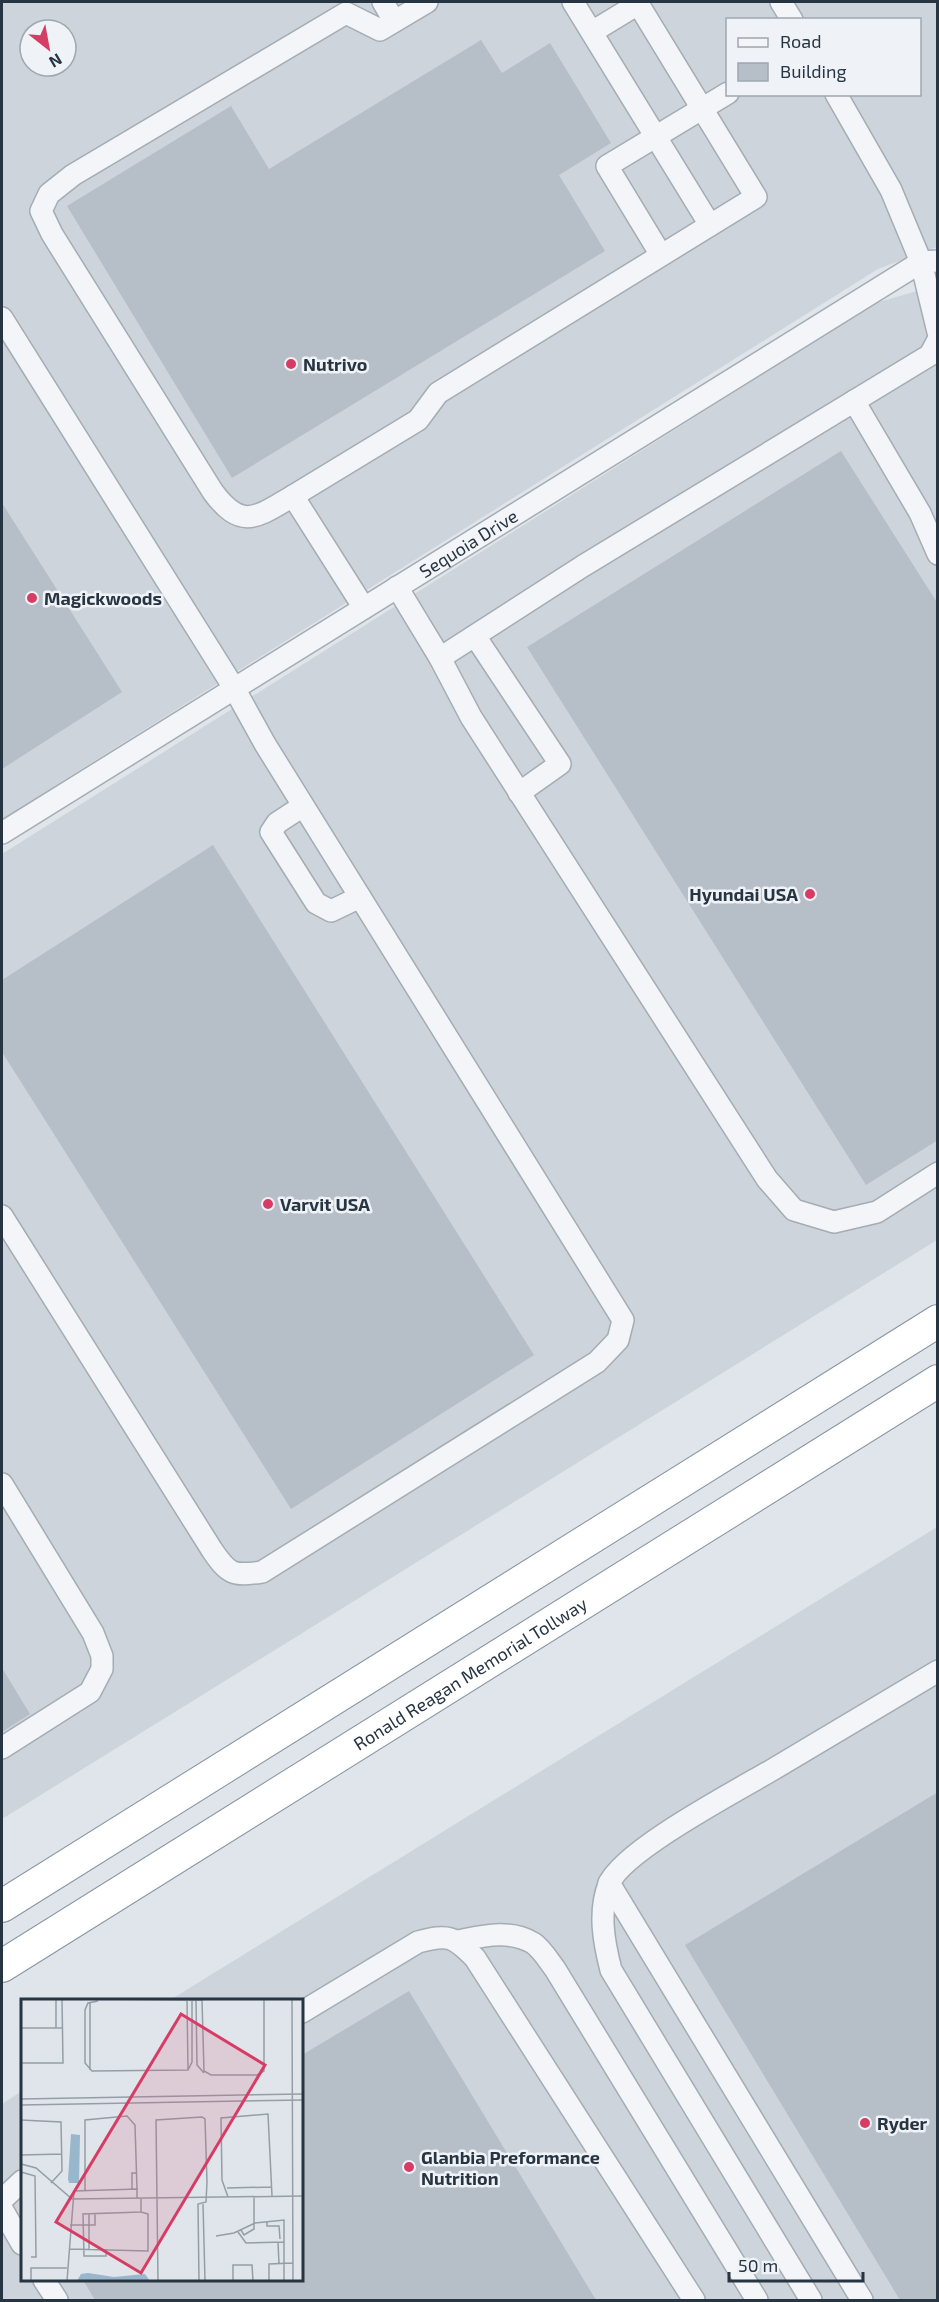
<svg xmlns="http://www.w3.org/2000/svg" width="939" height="2302" viewBox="0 0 939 2302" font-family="'Exo 2',sans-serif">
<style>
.built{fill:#cdd4dc;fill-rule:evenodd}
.building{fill:#b6bec7}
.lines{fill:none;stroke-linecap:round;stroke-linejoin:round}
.minor-casing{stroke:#a4acb4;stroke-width:24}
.highway-casing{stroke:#8693a1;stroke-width:34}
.minor{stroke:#f3f5f8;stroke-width:21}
.highway{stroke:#fff;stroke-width:32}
.poi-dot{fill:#d73c64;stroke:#eff3f7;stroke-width:2}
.labels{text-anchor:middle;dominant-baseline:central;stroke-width:5;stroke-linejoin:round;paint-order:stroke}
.poi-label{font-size:18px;font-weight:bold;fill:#273442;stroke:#eff3f7;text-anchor:start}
.street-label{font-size:18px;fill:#273442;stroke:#eff3f7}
.inset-road{fill:none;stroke:#959ea7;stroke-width:1.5}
.view{fill:#d73c64;fill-opacity:0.15;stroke:#d73c64;stroke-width:3}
.inset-edge{fill:none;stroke:#273442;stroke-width:3}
</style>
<rect width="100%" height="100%" fill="#dfe5ea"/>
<path class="built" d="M2,2H937V247L878,269L2,819ZM728,20H920V94H728ZM30,30H66V66H30Z
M937,285V1240L2,1819V854L876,303Z
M937,1527V2300H2V2104L22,2091V2280H302V2000H170Z"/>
<path class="building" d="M481,40L502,73L550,43L611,143L559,175L605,251L232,478L67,206L231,106L269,169Z
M841,451L938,604V1140L866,1185L527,647Z
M2,503L122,692L2,769Z
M213,845L534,1355L291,1509L2,1052V980Z
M2,1668L30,1714L2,1732Z
M938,1792V2300H900L685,1945Z
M409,1991L596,2300H95L83,2280H302V2055Z"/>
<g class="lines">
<g class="minor-casing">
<g id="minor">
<path d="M383,2L394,21"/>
<path d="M573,2L710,225"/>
<path d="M781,2L792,20"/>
<path d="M592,32L638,4"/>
<path d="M836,94L891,190L921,262L938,332"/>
<path d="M661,255L607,166L728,93"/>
<path d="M2,318L234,688L265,744L623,1320L618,1340L597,1362L262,1572C233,1576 229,1575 212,1550L2,1216"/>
<path d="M854,401L920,513L938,554"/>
<path d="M293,496L418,420L438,393L756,197L637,2"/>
<path d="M397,587L440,658L583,566L930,355L938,340"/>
<path d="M364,608L293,496C257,517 242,531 213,492L52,234L41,211L49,194L73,175L346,13L380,30L427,2"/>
<path d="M475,636L560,764L519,793"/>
<path d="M440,658L471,717L767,1179L794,1210L834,1222L877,1212L938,1173"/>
<path d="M303,806L277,823L271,832L316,903L331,911L360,897"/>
<path id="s1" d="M2,833L921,262L938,261"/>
<path d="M2,1484L93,1633L102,1656V1669L90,1692L2,1748"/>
<path d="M609,1883L862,2300"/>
<path d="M458,1941C483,1936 509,1929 533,1943C541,1948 549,1961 555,1969L757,2300"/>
<path d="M302,2012L418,1942C449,1934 453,1936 475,1958L694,2300"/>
<path d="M2,2200L22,2181"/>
<path d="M2,2209L22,2244"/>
<path d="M44,2280L57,2300"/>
<path d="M811,2300L611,1970C604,1943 598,1912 609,1884C622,1851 738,1790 772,1770C827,1737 882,1704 938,1671"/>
</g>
</g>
<g class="highway-casing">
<g id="highway">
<path d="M2,1906L938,1321"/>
<path id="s2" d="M2,1966L938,1381"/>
</g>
</g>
<use href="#minor" class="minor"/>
<use href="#highway" class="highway"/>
</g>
<g class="poi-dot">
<circle cx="291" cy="364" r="6"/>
<circle cx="32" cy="598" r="6"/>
<circle cx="810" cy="894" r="6"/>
<circle cx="268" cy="1204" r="6"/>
<circle cx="865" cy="2123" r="6"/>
<circle cx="409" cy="2167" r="6"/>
</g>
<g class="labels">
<g class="poi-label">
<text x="303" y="364">Nutrivo</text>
<text x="44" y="598">Magickwoods</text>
<text x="798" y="894" text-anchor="end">Hyundai USA</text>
<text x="280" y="1204">Varvit USA</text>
<text x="877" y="2123">Ryder</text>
<text x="421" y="2157">Glanbia Preformance<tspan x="421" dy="21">Nutrition</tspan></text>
</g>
<g class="street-label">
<text stroke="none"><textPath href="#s1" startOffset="549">Sequoia Drive</textPath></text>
<text stroke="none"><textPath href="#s2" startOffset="552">Ronald Reagan Memorial Tollway</textPath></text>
</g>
</g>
<g transform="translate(21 1999)">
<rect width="282" height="282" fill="#dfe5ea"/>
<path d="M50,135L59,136L58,184H48L47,180ZM67,274L93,278L124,275L129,282H56L60,275Z" fill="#98b7cc"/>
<path class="inset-road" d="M35,0V29M77,0L181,1L183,72L190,76H236L243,72V0M271,0L272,282M175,1L176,66L183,74M77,2L67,4L64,11V64L71,72L167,71L171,63V2M166,2L167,70M0,29H41M0,64H42L41,0M69,71V3M0,100L282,95M0,106L282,101M0,121L40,123L41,172L30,184M0,156L41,155M0,165L15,169L51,200L282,197M0,173L14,177L15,258H10M206,189L251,188M64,191V121L106,117L114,126L116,190M111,191V174H116M207,198L201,181L200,119L247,115L251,197M182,205L184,282M68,215V250M246,222V227H258L259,240M49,226H74V215M220,231L223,236L233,230V197M217,233L225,244L263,243M195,237L213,234L234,224L263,221V282M257,243L258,265M48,250L127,252V215L120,213V199M85,250V257H63L62,215L120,213M10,282V269H46M46,282L53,192L116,190V199M137,282L135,121L181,118L184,120L186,183L185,203L177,205L178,282M212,282V266H231L232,282M248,282V265L272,264"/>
<path class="view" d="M160,15L244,66L120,274L35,223Z"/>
<rect width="282" height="282" class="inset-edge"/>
</g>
<rect width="939" height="2302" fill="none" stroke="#273442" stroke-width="6"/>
<rect x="726" y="18" width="195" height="78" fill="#eff3f7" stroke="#9fa7af" stroke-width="1.5"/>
<rect x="738" y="38" width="30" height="9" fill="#f3f5f8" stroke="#9fa7af" stroke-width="1.5"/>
<text x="780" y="48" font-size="18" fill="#273442">Road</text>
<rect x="738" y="63" width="30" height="18" fill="#b6bec7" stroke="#9fa7af" stroke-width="1.5"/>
<text x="780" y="78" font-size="18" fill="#273442">Building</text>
<g transform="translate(48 48) rotate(149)"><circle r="28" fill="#eff3f7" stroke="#9fa7af" stroke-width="1.5"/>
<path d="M0-4.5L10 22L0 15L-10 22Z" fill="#d73c64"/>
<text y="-9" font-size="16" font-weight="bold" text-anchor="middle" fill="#273442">N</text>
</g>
<path d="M729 2272v9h134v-9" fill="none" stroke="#273442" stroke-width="3"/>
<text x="738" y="2272" font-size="18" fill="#273442" stroke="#eff3f7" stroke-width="4.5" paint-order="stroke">50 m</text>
</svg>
